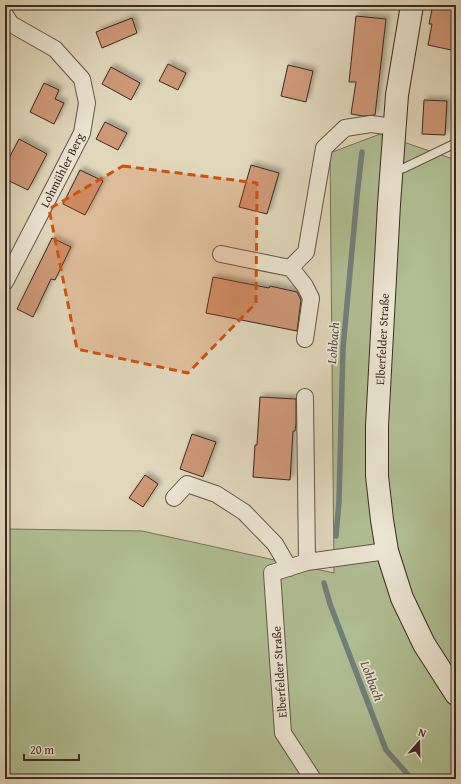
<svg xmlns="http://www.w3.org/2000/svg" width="461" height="784" viewBox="0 0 461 784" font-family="'Gentium Book Plus',serif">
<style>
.green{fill:#b0bf93;stroke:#76745b}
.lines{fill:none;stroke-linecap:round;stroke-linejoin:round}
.stream{stroke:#727f7c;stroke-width:5.5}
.building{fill:#cf9877;stroke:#3b2923;filter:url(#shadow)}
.service-casing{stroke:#645549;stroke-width:10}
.minor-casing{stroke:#645549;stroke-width:18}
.secondary-casing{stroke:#3b2923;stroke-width:24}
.service{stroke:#ece6d3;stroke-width:8}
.minor{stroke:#ece6d3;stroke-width:16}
.secondary{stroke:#ece6d3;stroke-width:22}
.marked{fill:#ce520f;fill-opacity:0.2;stroke:#ce520f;stroke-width:3;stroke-dasharray:8 5;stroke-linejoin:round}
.labels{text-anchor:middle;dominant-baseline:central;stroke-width:3.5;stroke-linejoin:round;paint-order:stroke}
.street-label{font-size:12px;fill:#3b2923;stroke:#ece6d3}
.water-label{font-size:13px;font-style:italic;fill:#524d48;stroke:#ece6d3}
</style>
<defs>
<filter id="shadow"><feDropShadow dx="3.5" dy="-3.5" stdDeviation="2" flood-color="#0004"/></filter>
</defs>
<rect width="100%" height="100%" fill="#e1d8bc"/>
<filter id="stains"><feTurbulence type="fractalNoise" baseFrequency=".005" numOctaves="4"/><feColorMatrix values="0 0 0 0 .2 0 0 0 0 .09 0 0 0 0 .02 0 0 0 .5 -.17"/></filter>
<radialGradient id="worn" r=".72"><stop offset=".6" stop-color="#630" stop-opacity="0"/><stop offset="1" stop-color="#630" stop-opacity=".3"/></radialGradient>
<path class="green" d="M380,134L456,160V779H5V532L8,529L142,531L334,573L330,153Z"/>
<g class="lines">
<path class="stream" d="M336,536L339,501L343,348L357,196L362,152
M324,583L330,604L386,750L412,779"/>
</g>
<path class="building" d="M433,5H456V51L428,45L432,24H429Z
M356,16L386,19L375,115L363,116L351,114L356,82H349Z
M132,18L137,33L102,48L96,32Z
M168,64L186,73L178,90L159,81Z
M288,65L313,71L306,102L281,96Z
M111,67L140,83L131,100L102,84Z
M44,83L59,90L55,99L64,103L54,124L30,112Z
M424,100L447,101L445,135L422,134Z
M105,122L127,133L118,150L96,139Z
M19,139L47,154L28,190L5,179V166Z
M251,165L279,173L267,214L239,207Z
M80,170L103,181L85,215L63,204Z
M52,238L71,247L55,280L51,279L33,317L17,309Z
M213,277L269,288L270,286L297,292L301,300L297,331L206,313Z
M260,397L296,399V424L295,431H293L290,480L253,477L255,445H257Z
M192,434L216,442L203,477L180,469Z
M145,475L158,484L143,507L129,498Z"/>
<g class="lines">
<g class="service-casing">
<path id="service" d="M393,171L404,168L456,143"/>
</g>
<g class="minor-casing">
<path id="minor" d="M5,15L11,24L55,49L82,79L87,103L82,133L5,282
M221,254L290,268L306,252L324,148L345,128L371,124L395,127
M291,268L305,286L311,298L305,339
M305,397L307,562
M174,498L187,484L216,494L244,512L275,544L289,568
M313,779L283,733L272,573L307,562L387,551"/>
</g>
<g class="secondary-casing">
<path id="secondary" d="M412,5L397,95L389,204L377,426V476L382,520L387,551L402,598L424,644L456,694"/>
</g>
<use href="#service" class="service"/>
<use href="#minor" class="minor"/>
<use href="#secondary" class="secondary"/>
</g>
<path class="marked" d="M123,166L257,183L256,303L188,373L77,349L49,209Z"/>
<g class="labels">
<g class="street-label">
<text transform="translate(62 170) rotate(-63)">Lohmühler Berg</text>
<text transform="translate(382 339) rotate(-87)">Elberfelder Straße</text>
<text transform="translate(279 672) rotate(-94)">Elberfelder Straße</text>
</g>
<g class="water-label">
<text transform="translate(333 343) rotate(-86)">Lohbach</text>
<text transform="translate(372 681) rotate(69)">Lohbach</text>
</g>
</g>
<rect width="461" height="784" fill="none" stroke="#e1d8bc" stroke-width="20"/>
<rect x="6" y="6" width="449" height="772" fill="none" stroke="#3b2923" stroke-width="2"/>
<rect x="10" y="10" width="441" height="764" fill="none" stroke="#3b2923"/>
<g transform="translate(419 742) rotate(20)" stroke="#ece6d3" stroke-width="3" paint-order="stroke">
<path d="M0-3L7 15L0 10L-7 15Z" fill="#3b2923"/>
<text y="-6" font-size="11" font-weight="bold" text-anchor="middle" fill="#3b2923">N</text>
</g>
<path d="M24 754v6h55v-6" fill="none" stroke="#3b2923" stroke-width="2"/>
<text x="30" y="754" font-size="12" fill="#3b2923" stroke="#ece6d3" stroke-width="3" paint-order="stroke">20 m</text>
<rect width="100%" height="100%" filter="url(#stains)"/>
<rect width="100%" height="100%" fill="url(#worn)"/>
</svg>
